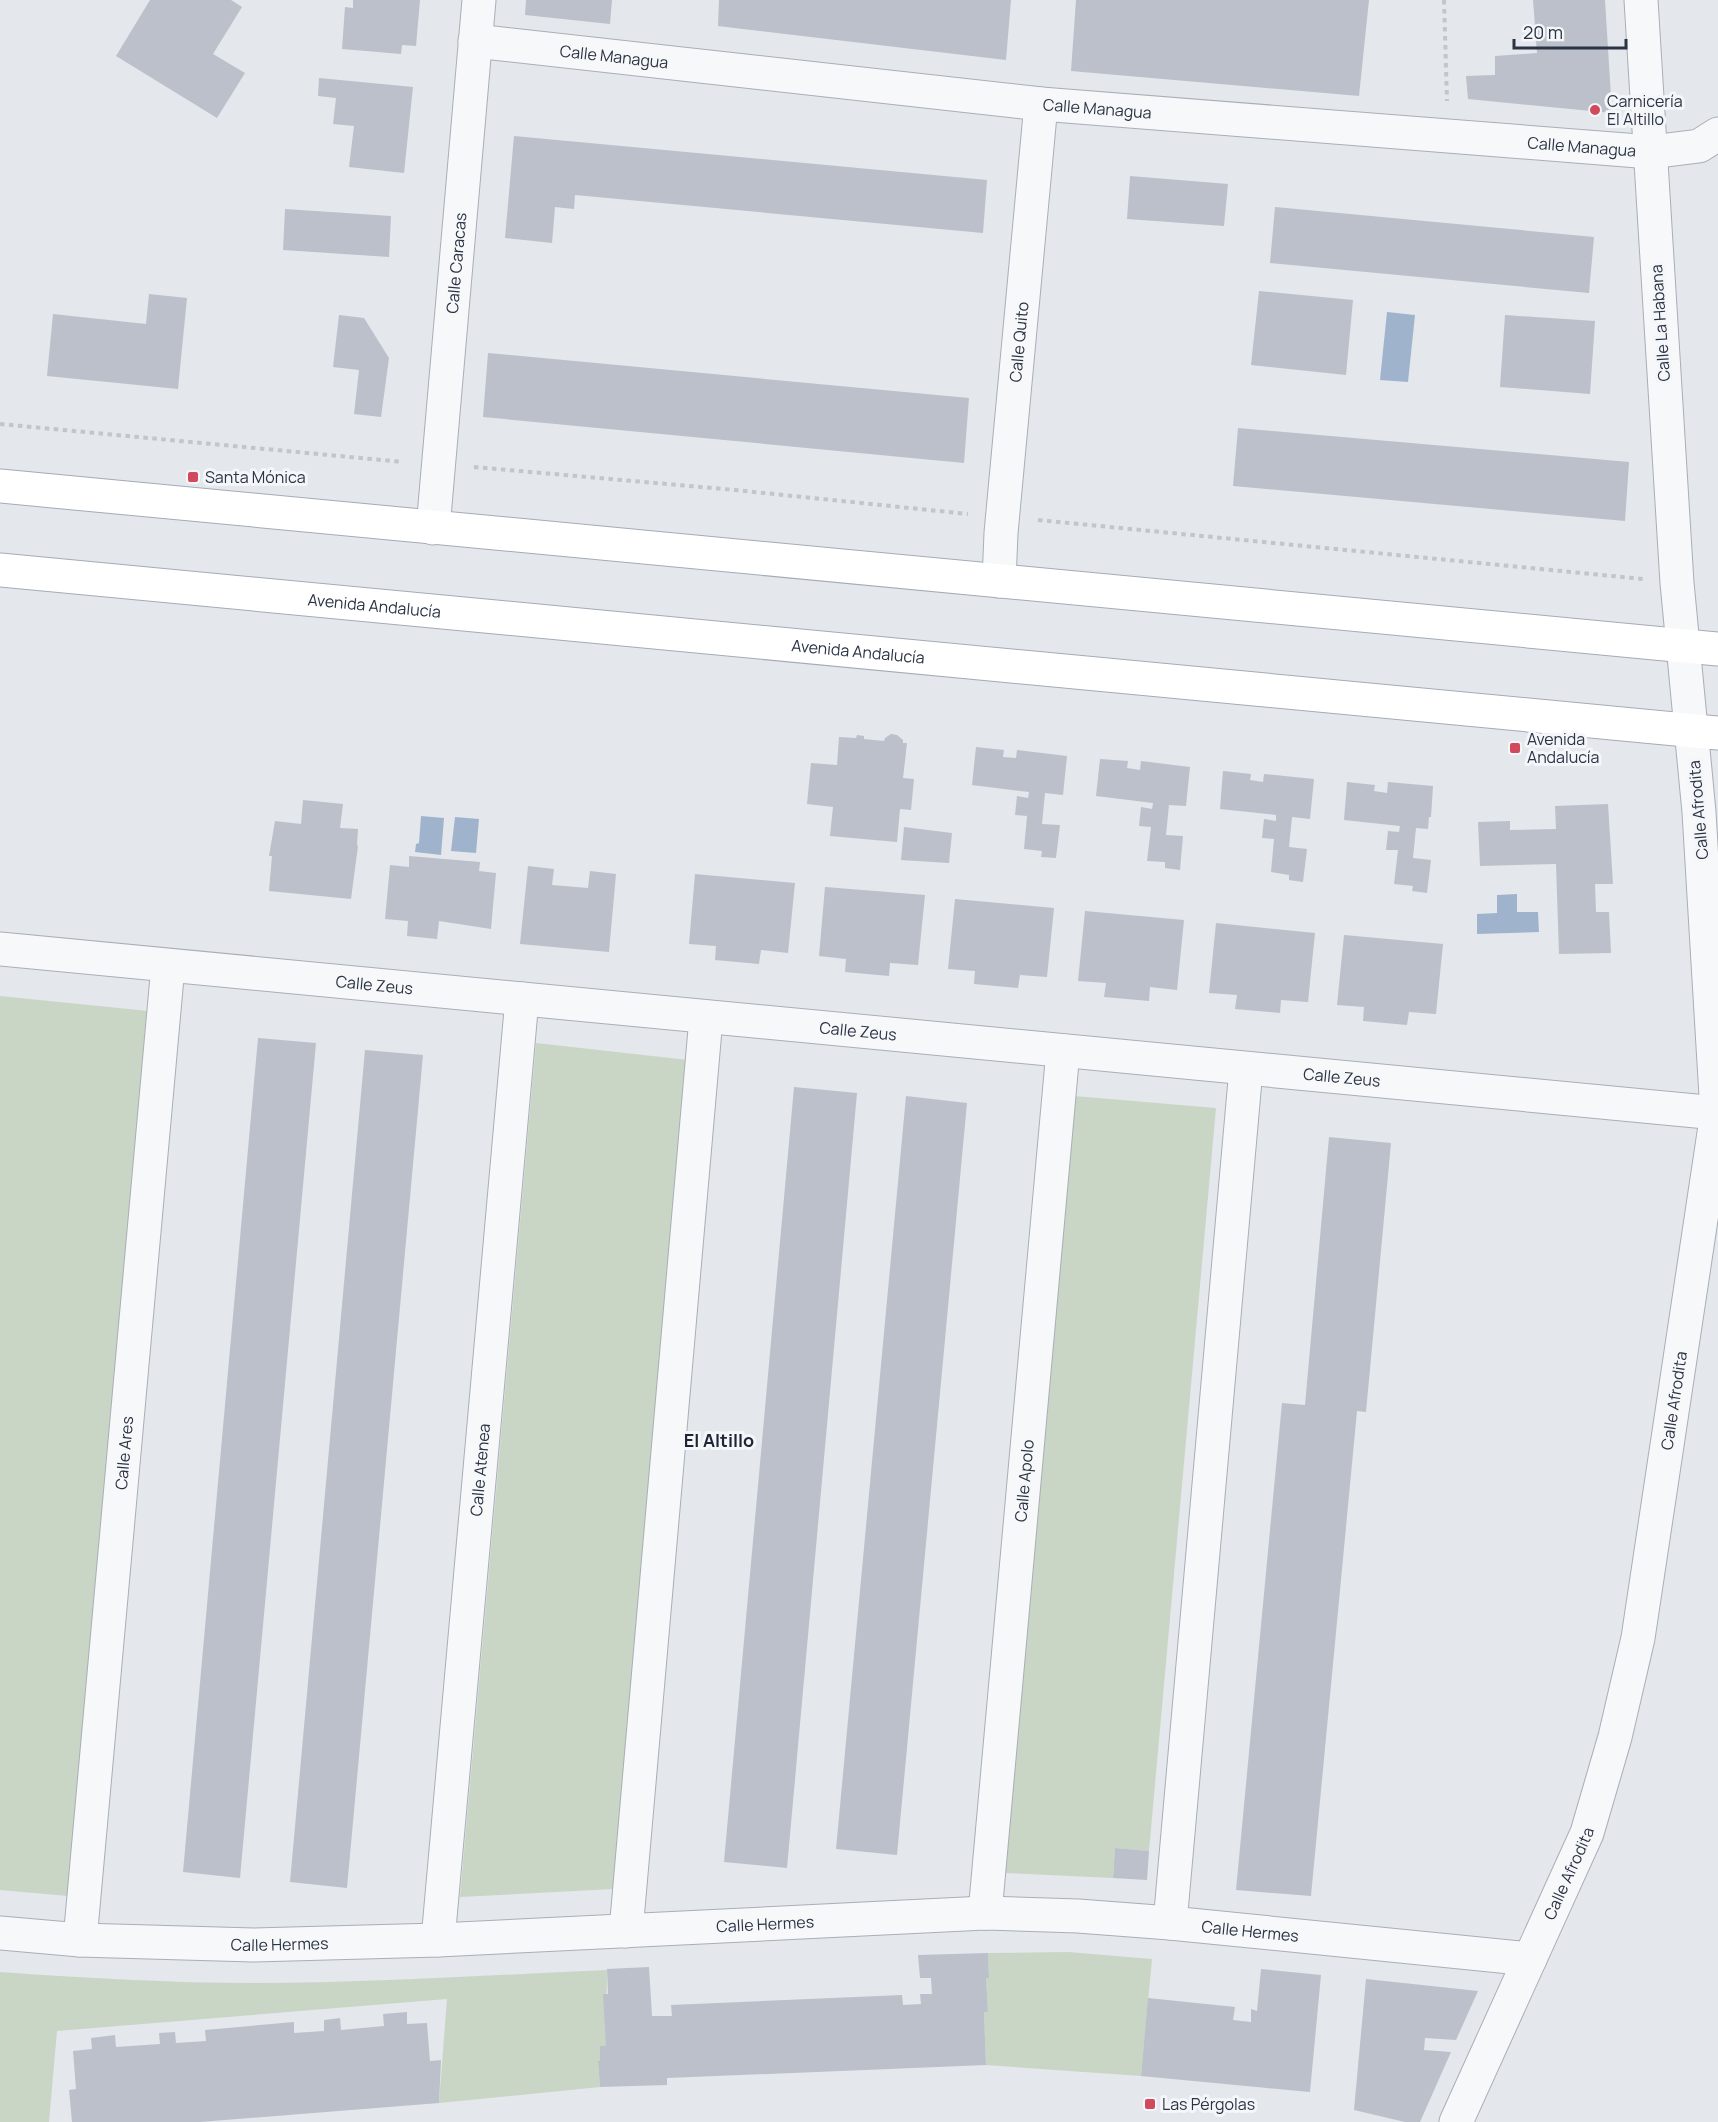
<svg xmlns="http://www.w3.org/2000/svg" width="1718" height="2122" viewBox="0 0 1718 2122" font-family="Manrope,sans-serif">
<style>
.green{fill:#c9d6c5}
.water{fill:#9fb4cc}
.building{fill:#bbc0ca}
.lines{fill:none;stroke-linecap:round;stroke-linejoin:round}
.street-casing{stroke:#a9aeb7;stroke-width:35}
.primary-casing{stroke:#a3abb8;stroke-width:35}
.path{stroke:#c2c5cb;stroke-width:4;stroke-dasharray:4.5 4.5;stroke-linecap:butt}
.street{stroke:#f7f8fa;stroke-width:33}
.primary{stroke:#fff;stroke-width:33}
.poi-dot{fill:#d1495b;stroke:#f4f6f9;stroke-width:2}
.labels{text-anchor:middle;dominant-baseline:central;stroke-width:6;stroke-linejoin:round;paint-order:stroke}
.street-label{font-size:16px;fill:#2b3445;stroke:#f4f6f9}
.poi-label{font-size:16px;fill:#2b3445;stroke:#f4f6f9;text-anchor:start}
.neighbourhood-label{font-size:18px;font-weight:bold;fill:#1d2536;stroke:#f4f6f9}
</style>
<rect width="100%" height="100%" fill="#e4e7ec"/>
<path class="green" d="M0,996L148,1011L68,1896L0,1890Z
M536,1043L688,1060L613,1889L460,1897Z
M1074,1096L1216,1108L1149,1851L1115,1848L1113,1878L1005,1873Z
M1068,1952L1152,1959L1141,2076L986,2065L984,2012H988L986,1978H989L988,1953Z
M607,1970L606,2046L600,2061H598L600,2087L439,2103L447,1999L57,2031L49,2122H0V1972C85,1978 170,1983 255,1983C372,1983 490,1975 607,1970Z"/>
<path class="water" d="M1387,312L1415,315L1408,382L1380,380Z
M421,816L444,818L441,855L415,852L416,844L419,843Z
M455,817L479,819L476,853L451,851Z
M1517,894V912H1538L1539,932L1477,934V914L1497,913V895Z"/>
<path class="building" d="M150,0H231L242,7L213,54L245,73L217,118L116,56Z
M353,0H420L416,46L402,45L401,54L342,49L345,7L353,8Z
M526,0H612L610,24L525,15Z
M719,0H1011L1006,60L718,26Z
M1076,0H1369L1359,96L1071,71Z
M1533,0H1605L1612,113L1468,99L1466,76L1495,75V56L1537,53Z
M319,78L413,87L404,173L349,167L354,126L333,124L336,98L318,96Z
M514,136L987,180L983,233L575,195L574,209L555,207L552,243L505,238Z
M1130,176L1228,184L1224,226L1127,219Z
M1275,207L1594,237L1589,293L1270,263Z
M285,209L391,216L389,257L283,250Z
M1259,291L1353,300L1346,375L1251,365Z
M149,294L187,298L178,389L47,376L53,314L146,324Z
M339,315L364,318L389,358L381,417L354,414L359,370L333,367Z
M1505,315L1595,321L1590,394L1500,387Z
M488,353L969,398L964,463L483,417Z
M1238,428L1629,462L1625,521L1233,486Z
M891,734L897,735L903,740V743H907L903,778L914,779L911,810L900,809L897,842L830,836L833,807L807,804L811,763L837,765L839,737L856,738L857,735L864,736V739L884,741L885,738Z
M976,747L1004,750L1003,757L1016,758L1017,750L1067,756L1063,795L1045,793L1042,824L1060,825L1056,858L1041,857L1042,851L1024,849L1027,816L1015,815L1017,796L1028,798L1029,792L972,785Z
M1100,759L1128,761L1127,768L1140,770L1141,761L1190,767L1186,806L1169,805L1166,835L1183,836L1180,870L1165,868V862L1147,861L1151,827L1139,826L1141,807L1152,809L1153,803L1096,796Z
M1223,771L1251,774L1250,780L1263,782L1264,774L1314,779L1310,819L1292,817L1289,847L1307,849L1303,882L1289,880V875L1271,872L1274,839L1262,838L1264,819L1276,821V815L1220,809Z
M1347,782L1375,785L1374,791L1387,793L1388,782L1433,786L1431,817H1429L1428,829L1416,828L1413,858L1431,860L1427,893L1412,891L1413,886L1394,884L1398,850H1386L1388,831L1399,832L1400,826L1344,820Z
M303,800L343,804L340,828L358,829L357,845L358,846L351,899L269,891L272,856H269L275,821L301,824Z
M1608,804L1613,884H1595L1596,912H1609L1611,953L1559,954L1556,864L1480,866L1478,822L1510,821V830L1556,829L1555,806Z
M904,827L952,833L949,863L901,860Z
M409,856L480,862L479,871L496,873L491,929L439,921L437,939L407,936L408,921L385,919L390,865L409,867Z
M528,866L554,869L552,885L588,888L590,871L616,874L609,952L520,944Z
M695,874L795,883L788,953L761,950L759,964L715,960L716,946L689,944Z
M825,887L925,895L918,965L890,963L889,976L845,972L846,959L819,956Z
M955,899L1054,908L1047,977L1020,975L1018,988L974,984L975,971L948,969Z
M1085,911L1184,920L1177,990L1150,987L1149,1001L1104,997L1106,983L1078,981Z
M1216,923L1315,933L1308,1002L1281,1000L1280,1013L1235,1009L1237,995L1209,993Z
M1344,935L1443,944L1436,1014L1409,1012L1407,1025L1363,1021L1364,1007L1337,1005Z
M258,1038L316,1043L240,1878L183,1872Z
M365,1050L423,1055L347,1888L290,1882Z
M794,1087L857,1093L787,1868L724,1862Z
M906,1096L967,1103L897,1855L836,1849Z
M1329,1137L1391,1143L1366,1412L1357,1411L1311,1896L1236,1890L1282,1403L1305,1405Z
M1115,1848L1149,1851L1147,1880L1113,1878Z
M988,1953L989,1978H986L988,2012H984L986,2065L667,2078V2085L600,2087L598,2061H600V2046H606L603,1994H608L607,1969L649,1967L652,2016H672L671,2005L902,1995L903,2005L921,2004L920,1994H932L931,1978H920L918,1955Z
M1261,1969L1321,1975L1310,2092L1141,2076L1148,1998L1235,2007L1233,2020L1251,2022V2009L1257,2011Z
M1366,1979L1478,1991L1456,2040L1425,2038L1424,2050L1451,2052L1420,2122H1405L1354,2110Z
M407,2012V2024L427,2023L430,2061L441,2060L439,2103L200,2122H72L69,2090L76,2089L73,2051L92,2049L91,2038L115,2035L116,2047L160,2044L159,2033L175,2032L176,2043L206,2041L205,2030L294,2022V2033L324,2031V2020L340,2018L341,2030L384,2026L383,2014Z"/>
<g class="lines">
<g class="street-casing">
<g id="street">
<path id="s1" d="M475,41L1041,104L1651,152L1699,146L1718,134"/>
<path id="s2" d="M433,528L479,0"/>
<path id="s3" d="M999,581L1001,533L1041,104"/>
<path id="s4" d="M0,949L1717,1113"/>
<path id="s5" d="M985,1913L1063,1051"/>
<path d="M1170,1923L1246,1069"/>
<path d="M626,1931L706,1018"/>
<path id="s6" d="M0,1933L80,1940L253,1945L438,1940L985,1913L1078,1916L1170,1923L1530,1959"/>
<path id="s7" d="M80,1940L168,966"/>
<path id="s8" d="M438,1940L522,999"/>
<path id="s9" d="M1456,2122L1587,1833L1615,1737L1638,1638L1717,1113L1699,812L1677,583L1641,0"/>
</g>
</g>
<g class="primary-casing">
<g id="primary">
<path d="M0,486L1718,649"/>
<path id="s10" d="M0,570L1718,733"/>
</g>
</g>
<path class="path" d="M1444,0L1447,101
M0,424L403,462
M474,467L735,490L968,514
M1038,520L1643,579"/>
<use href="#street" class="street"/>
<use href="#primary" class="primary"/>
</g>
<g class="poi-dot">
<circle cx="1595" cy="110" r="6"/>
<rect x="187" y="471" width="12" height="12" rx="3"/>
<rect x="1509" y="742" width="12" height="12" rx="3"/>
<rect x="1144" y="2098" width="12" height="12" rx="3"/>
</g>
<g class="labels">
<g class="street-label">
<text stroke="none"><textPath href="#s1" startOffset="140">Calle Managua</textPath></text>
<text stroke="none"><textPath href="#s1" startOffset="626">Calle Managua</textPath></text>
<text stroke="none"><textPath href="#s1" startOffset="1112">Calle Managua</textPath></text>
<text stroke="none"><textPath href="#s2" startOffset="266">Calle Caracas</textPath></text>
<text transform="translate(1660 323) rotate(-94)">Calle La Habana</text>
<text stroke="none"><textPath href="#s3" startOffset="240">Calle Quito</textPath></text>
<text stroke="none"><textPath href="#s10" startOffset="376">Avenida Andalucía</textPath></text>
<text stroke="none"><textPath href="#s10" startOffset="862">Avenida Andalucía</textPath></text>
<text transform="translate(1698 810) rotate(-95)">Calle Afrodita</text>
<text stroke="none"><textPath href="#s4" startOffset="376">Calle Zeus</textPath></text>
<text stroke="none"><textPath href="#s4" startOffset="862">Calle Zeus</textPath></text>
<text stroke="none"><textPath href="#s4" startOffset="1348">Calle Zeus</textPath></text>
<text stroke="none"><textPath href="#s9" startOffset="759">Calle Afrodita</textPath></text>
<text stroke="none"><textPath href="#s7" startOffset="489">Calle Ares</textPath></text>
<text stroke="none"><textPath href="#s8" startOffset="472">Calle Atenea</textPath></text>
<text stroke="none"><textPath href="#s5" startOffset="434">Calle Apolo</textPath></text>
<text stroke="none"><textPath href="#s9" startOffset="273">Calle Afrodita</textPath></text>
<text stroke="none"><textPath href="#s6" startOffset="766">Calle Hermes</textPath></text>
<text stroke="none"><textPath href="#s6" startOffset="1252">Calle Hermes</textPath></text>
<text stroke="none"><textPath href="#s6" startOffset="280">Calle Hermes</textPath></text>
</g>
<g class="poi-label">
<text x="1607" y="101">Carnicería<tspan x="1607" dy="18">El Altillo</tspan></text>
<text x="205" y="477">Santa Mónica</text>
<text x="1527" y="739">Avenida<tspan x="1527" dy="18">Andalucía</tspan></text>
<text x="1162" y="2104">Las Pérgolas</text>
</g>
<g class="neighbourhood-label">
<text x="719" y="1440">El Altillo</text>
</g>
</g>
<path d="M1514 39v9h112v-9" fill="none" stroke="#2b3445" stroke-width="3"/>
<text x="1523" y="39" font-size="18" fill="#2b3445" stroke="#f4f6f9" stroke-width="4.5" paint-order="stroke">20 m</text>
</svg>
